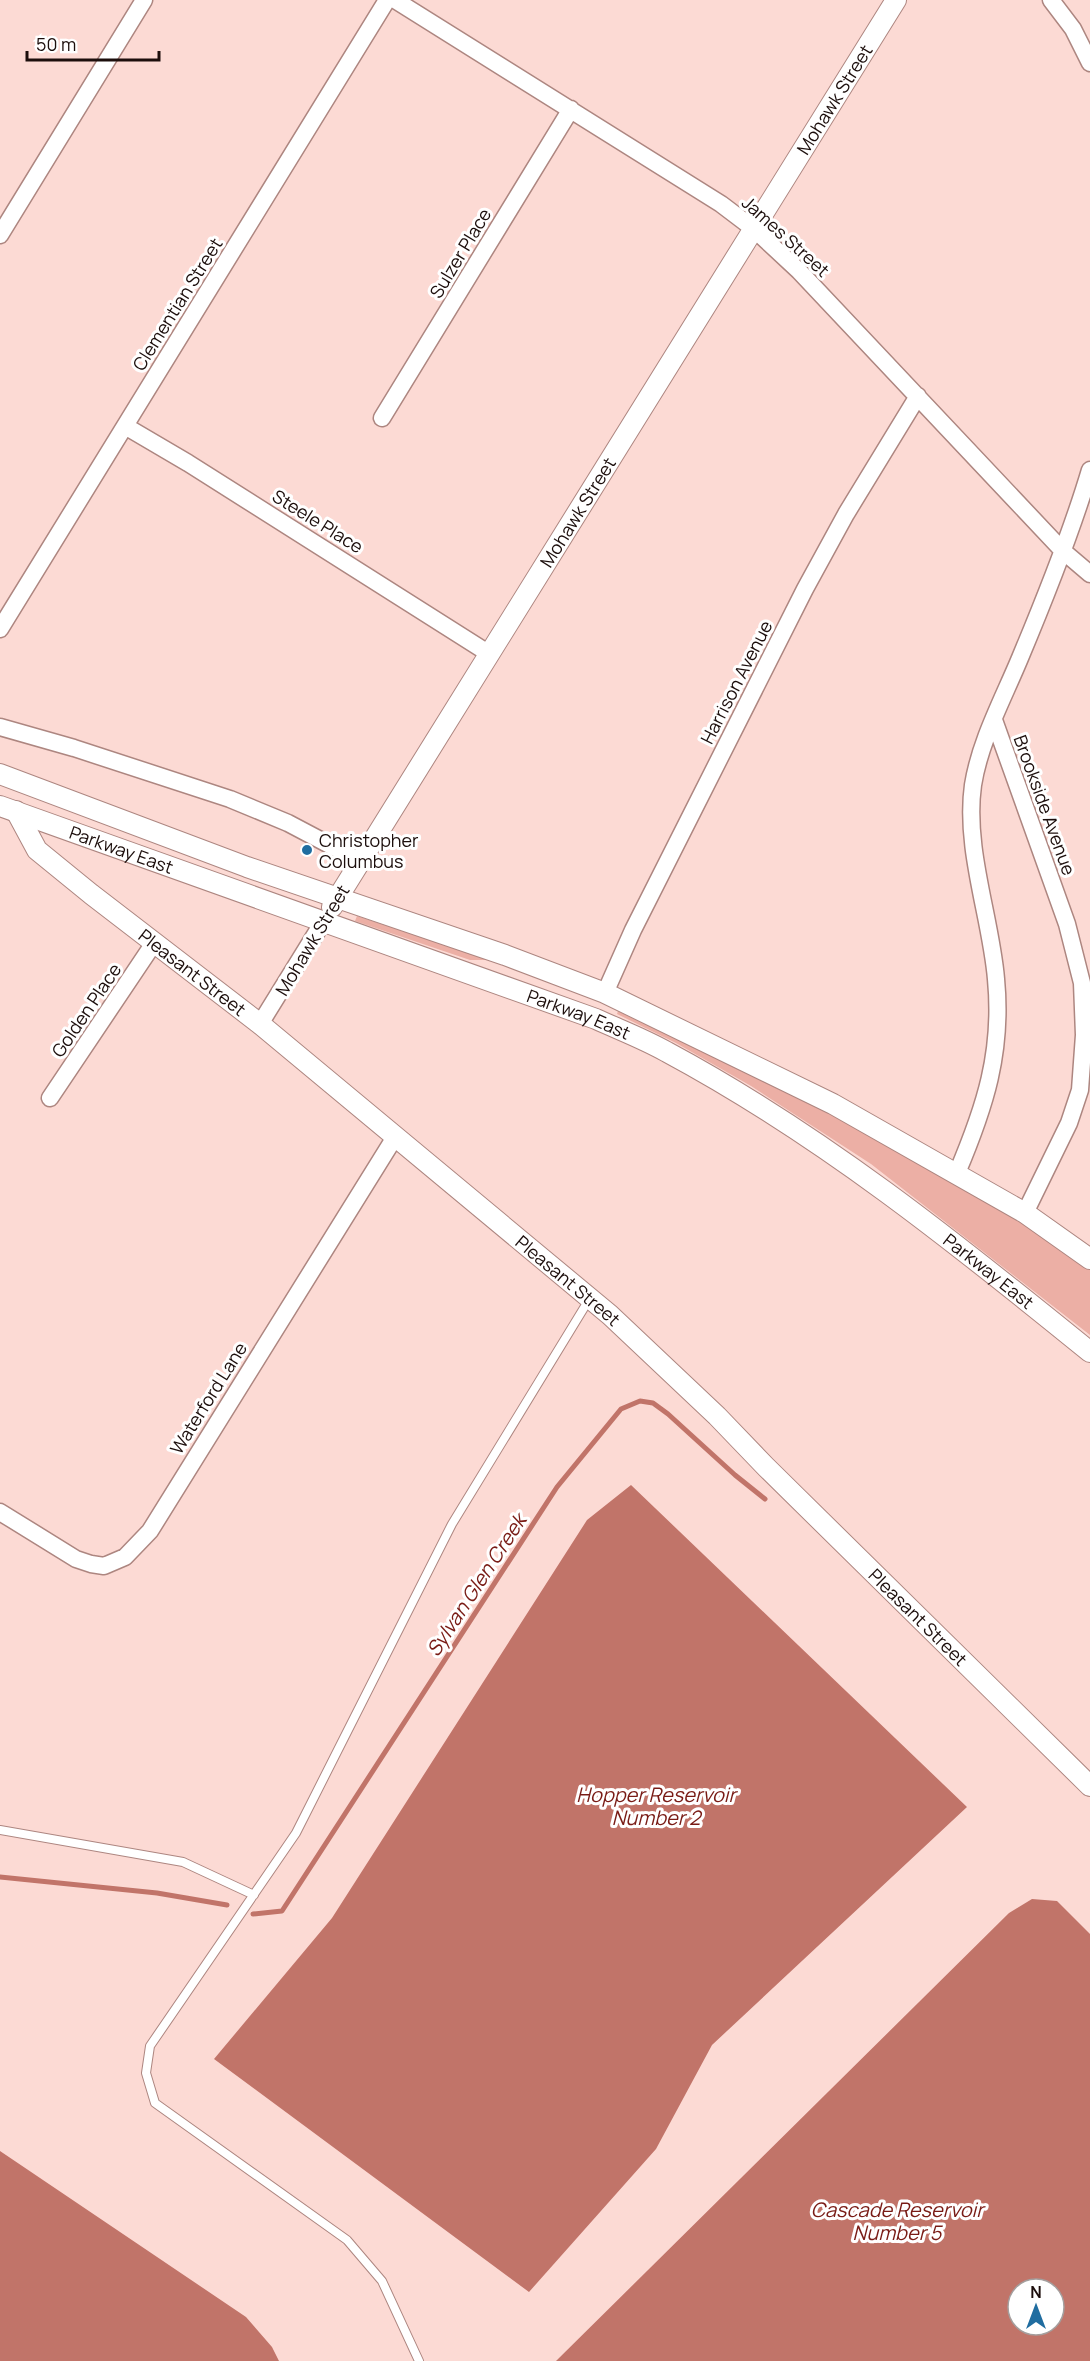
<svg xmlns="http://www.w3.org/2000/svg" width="1090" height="2361" viewBox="0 0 1090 2361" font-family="Manrope,sans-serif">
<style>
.green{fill:#ecafa5}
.water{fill:#c17469;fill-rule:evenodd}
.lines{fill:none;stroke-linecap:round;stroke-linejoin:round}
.stream{stroke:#c17469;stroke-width:5}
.service-casing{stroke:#ad8680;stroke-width:10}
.minor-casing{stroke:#ad8680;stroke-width:19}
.tertiary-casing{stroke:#ad8680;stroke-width:22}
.service{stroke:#fff;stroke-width:8}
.minor{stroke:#fff;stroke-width:16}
.tertiary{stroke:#fff;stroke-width:20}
.poi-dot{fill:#206da0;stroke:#fff;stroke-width:2}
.labels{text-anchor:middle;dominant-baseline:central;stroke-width:6;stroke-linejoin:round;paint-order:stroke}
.street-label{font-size:18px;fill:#1c0e0c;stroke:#fff}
.poi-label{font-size:18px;fill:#1c0e0c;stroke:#fff;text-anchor:start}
.water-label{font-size:20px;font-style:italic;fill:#791b15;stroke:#fff}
</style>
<rect width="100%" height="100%" fill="#fcdad4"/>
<path class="green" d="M357,916L487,959V960H470L355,921Z
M618,1011L876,1136L1044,1236L1090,1269V1335L871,1164L751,1086L676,1043L617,1014Z"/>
<path class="water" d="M631,1485L967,1807L712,2045L656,2149L529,2292L214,2059L332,1918L587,1520Z
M1032,1899L1057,1901L1090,1934V2361H556L1009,1913ZM1018,2289H1054V2325H1018Z
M0,2151L246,2317L272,2347L279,2361H0Z"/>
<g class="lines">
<path class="stream" d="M0,1877L157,1893L227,1905
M253,1914L282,1911L557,1487L621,1409L640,1401L653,1403L668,1414L735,1475L765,1499"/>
<g class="service-casing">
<path id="service" d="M0,1830L183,1862L254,1895
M419,2361L382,2281L347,2240L155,2103L146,2073L150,2046L296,1833L452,1524L590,1298"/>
</g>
<g class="minor-casing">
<path id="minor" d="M395,0L721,204L754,229L799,271L1063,551L1090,574
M1051,0L1073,29L1090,63
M0,235L144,0
M382,418L571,109
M125,426L188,463L488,653
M0,629L387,0
M994,720L1067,924L1082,983L1084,1035L1080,1090L1069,1123L1025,1213
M0,727L74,748L230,799L288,823L360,861
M605,993L633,930L805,589L846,514L918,396
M260,1024L323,922
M50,1098L154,943
M957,1173C985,1107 1003,1052 996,979C991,918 964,848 973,785C980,741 1003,699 1020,658C1046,596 1071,534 1090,470
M0,1512L76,1559L91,1564L104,1566L125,1557L150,1531L395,1137"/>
</g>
<g class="tertiary-casing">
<g id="tertiary">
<path d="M0,774L247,867L505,955L605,993L833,1104L1025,1213L1090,1259"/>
<path id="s1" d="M0,806L596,1019C620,1030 644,1039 667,1052C820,1134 956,1243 1090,1352"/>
<path id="s2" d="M16,811L37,850L91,894L260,1024L610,1315L717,1416L766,1467L1090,1786"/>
<path id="s3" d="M332,907L896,0"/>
</g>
</g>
<use href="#service" class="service"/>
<use href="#minor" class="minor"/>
<use href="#tertiary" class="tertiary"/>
</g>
<circle class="poi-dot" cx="307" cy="850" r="6"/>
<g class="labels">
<g class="street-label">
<text stroke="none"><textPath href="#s3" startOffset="951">Mohawk Street</textPath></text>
<text transform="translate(786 236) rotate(42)">James Street</text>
<text transform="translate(460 253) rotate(-59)">Sulzer Place</text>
<text transform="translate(177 304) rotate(-58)">Clementian Street</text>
<text stroke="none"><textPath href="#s3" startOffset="465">Mohawk Street</textPath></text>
<text transform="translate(318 521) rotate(32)">Steele Place</text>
<text transform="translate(736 682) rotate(-63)">Harrison Avenue</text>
<text transform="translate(1045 805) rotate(70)">Brookside Avenue</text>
<text stroke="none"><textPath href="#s1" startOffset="129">Parkway East</textPath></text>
<text transform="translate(312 940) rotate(-59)">Mohawk Street</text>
<text stroke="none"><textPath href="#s2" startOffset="242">Pleasant Street</textPath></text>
<text transform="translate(86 1010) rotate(-56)">Golden Place</text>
<text stroke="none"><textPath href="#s1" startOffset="615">Parkway East</textPath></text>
<text stroke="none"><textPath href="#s1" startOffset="1101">Parkway East</textPath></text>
<text stroke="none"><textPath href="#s2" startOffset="728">Pleasant Street</textPath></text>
<text transform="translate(208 1398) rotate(-58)">Waterford Lane</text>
<text stroke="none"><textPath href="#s2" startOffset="1214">Pleasant Street</textPath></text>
</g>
<g class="poi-label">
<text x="319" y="840">Christopher<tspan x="319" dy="21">Columbus</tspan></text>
</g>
<g class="water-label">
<text transform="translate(476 1585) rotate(-57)">Sylvan Glen Creek</text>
<text x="656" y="1794">Hopper Reservoir<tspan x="656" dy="23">Number 2</tspan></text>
<text x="897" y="2209">Cascade Reservoir<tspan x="897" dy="23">Number 5</tspan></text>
</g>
</g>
<g transform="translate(1036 2307)"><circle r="28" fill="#ffffff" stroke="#a49f9e" stroke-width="1.5"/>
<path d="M0-4.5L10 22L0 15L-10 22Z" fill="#206da0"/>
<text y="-9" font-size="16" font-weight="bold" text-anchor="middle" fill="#1c0e0c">N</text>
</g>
<path d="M27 51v9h132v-9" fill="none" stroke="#1c0e0c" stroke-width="3"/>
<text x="36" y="51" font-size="18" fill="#1c0e0c" stroke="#ffffff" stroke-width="4.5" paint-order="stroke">50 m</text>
</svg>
